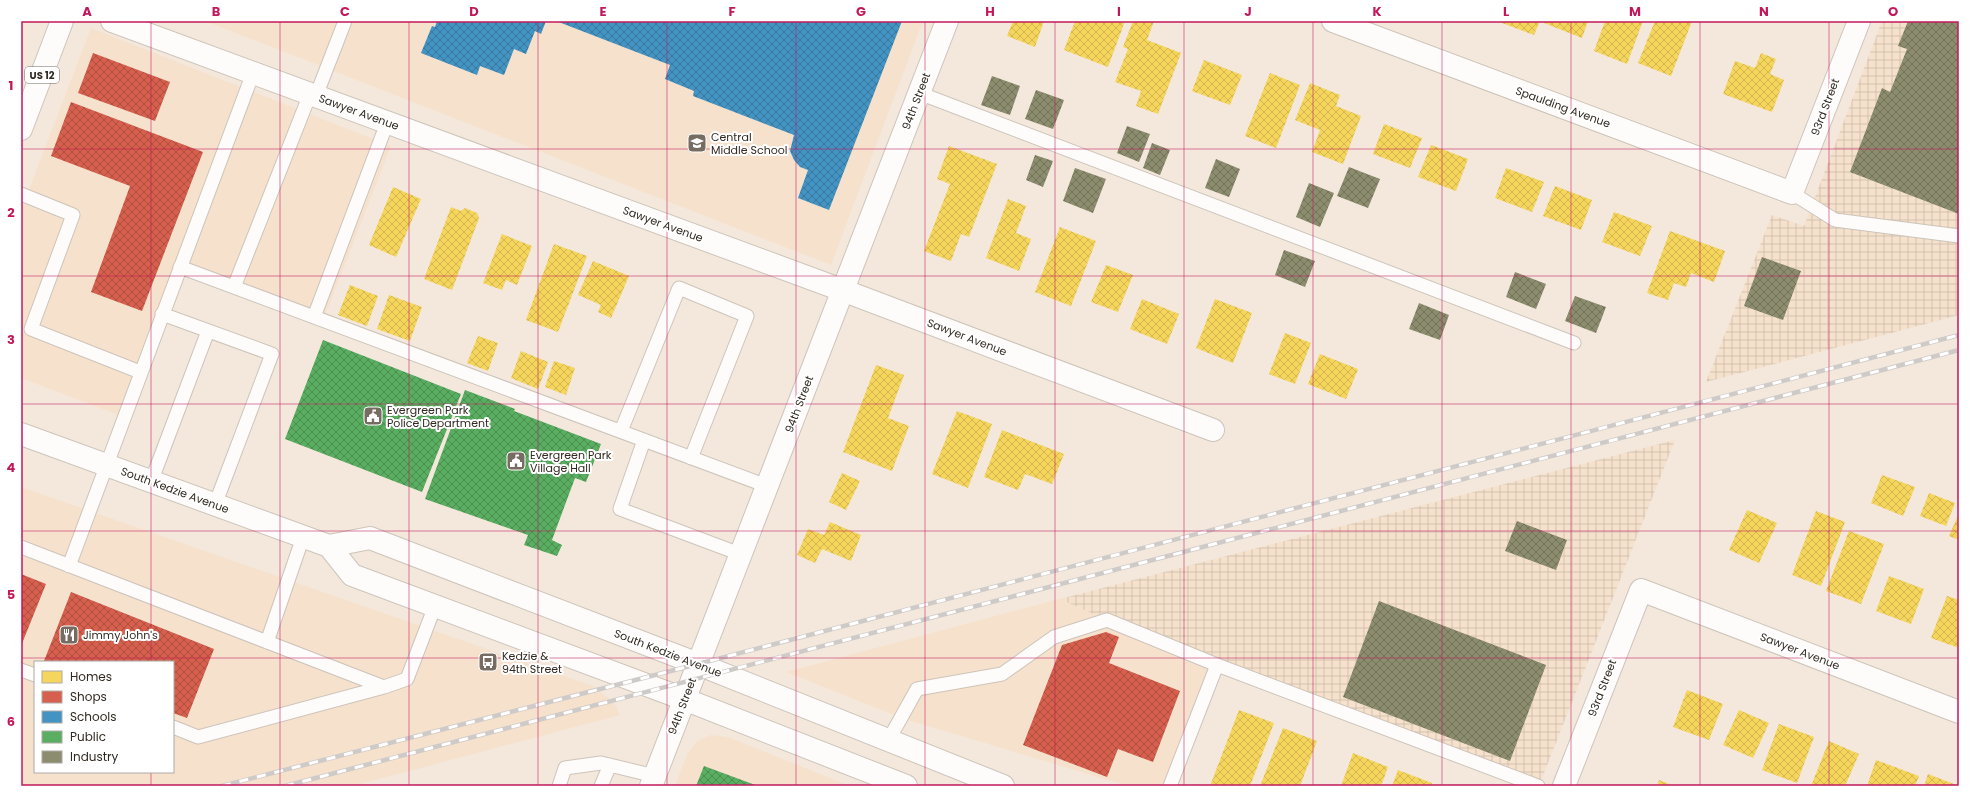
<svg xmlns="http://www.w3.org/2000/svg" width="1980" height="807" viewBox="0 0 1980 807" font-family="Poppins,sans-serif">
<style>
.built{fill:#f6e1cd;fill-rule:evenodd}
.industrial{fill:url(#industrial-grid)}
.homes{fill:url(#homes-cross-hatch)}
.shops{fill:url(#shops-cross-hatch)}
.schools{fill:url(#schools-cross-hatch)}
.public{fill:url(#public-cross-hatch)}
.industry{fill:url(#industry-cross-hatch)}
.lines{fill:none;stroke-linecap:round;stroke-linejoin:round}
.service-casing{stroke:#cdc4ba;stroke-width:15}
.minor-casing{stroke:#cdc4ba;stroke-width:24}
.secondary-casing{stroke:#cdc4ba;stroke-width:24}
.primary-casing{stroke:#cdc4ba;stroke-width:24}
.service{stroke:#fdfcfa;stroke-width:13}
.minor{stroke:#fdfcfa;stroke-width:22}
.secondary{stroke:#fdfcfa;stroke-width:22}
.primary{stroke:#fdfcfa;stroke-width:22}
.rail-casing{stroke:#cecac8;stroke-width:4.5}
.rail{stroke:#fff;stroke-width:3;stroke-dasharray:9;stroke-linecap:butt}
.grid{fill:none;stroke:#c2185b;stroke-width:1;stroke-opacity:0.55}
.labels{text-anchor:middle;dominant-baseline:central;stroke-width:4;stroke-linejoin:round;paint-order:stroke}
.shield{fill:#fff;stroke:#706a64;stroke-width:1}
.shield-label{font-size:10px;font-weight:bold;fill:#322a21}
.street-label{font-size:11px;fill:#322a21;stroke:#fff}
.poi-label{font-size:11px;fill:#322a21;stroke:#fff;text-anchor:start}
.neatline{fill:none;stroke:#c2185b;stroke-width:1.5}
.grid-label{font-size:13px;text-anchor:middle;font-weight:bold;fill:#c2185b}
</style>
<defs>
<pattern id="industrial-grid" width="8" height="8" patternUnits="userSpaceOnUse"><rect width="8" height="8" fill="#f6e1cd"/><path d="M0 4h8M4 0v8" fill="none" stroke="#d3c1b0"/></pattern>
<pattern id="homes-cross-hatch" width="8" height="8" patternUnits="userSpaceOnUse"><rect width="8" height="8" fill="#f6d55c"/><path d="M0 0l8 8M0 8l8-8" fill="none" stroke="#d3b750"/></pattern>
<pattern id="shops-cross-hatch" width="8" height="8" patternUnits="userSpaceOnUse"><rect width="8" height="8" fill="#d6604d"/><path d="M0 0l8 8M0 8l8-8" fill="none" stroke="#ae4f40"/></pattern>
<pattern id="schools-cross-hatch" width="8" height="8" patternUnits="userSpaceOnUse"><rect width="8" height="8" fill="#4393c3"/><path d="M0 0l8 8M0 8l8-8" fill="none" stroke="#39789e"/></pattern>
<pattern id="public-cross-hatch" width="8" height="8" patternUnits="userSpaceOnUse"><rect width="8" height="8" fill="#5aae61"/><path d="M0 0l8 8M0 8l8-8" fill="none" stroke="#4b8e50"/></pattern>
<pattern id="industry-cross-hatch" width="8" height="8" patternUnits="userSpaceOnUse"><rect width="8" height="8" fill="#8c8c6e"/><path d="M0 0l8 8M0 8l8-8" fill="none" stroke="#73735a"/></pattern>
</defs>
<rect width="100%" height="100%" fill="#f4e8dc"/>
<path class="built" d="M205,21H923L831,265Z
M91,28L391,146L323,321L180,267L124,417L21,378V210Z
M21,487L593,686L607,697L616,706L620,715L353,786H21ZM35,662H173V772H35Z
M1059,599L1217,665L1170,786H1128L901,718L786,672Z
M711,735L728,737L850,786H675L687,754L697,741Z"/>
<path class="industrial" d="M1882,21H1953L1959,23V315L1706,382L1772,215L1804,226Z
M1675,440L1539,786L1107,620L1060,599Z"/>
<path class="homes" d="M1013,21H1044L1035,47L1007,36Z
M1075,21H1125L1108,67L1064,50Z
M1133,21H1154L1147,40L1181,53L1158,114L1136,106L1141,91L1115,82L1128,49L1123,47Z
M1503,21H1540L1534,35L1502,23Z
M1545,21H1588L1582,38L1544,23Z
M1605,21H1643L1627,64L1594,51Z
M1655,21H1692L1671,76L1638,63Z
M1761,53L1776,59L1770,74L1784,80L1772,112L1723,94L1735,61L1755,68Z
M1204,60L1242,75L1230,105L1192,91Z
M1270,73L1300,85L1276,148L1245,136Z
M1310,83L1340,95L1336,106L1361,116L1343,164L1312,152L1320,130L1295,120Z
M1384,124L1422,138L1410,168L1373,154Z
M1431,145L1468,159L1456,191L1418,177Z
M949,146L997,164L969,237L961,234L951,261L924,251L950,184L937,179Z
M1506,168L1544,182L1532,212L1495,198Z
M1555,186L1592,200L1581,230L1543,216Z
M393,187L421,199L396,257L369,245Z
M1008,199L1026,206L1016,233L1031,239L1019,271L986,258Z
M451,207L461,211L465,208L477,213L479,218L452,290L424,279Z
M1614,212L1652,226L1640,256L1602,242Z
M1060,227L1096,241L1071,306L1035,292Z
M1670,231L1725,251L1714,282L1691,273L1686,287L1674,283L1668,300L1647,293Z
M502,234L532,246L517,285L506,280L502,290L483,283Z
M554,244L587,256L558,332L526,320Z
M593,261L629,276L611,318L598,312L601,305L578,295Z
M1106,265L1133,275L1118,312L1091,302Z
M350,285L378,296L367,326L338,315Z
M389,295L422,307L410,341L377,329Z
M1142,299L1179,314L1167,344L1130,329Z
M1215,299L1252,313L1233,363L1196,348Z
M1285,333L1311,343L1295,384L1269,374Z
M478,336L498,343L488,371L467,363Z
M521,351L548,362L538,389L511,378Z
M1320,354L1358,369L1346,399L1308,384Z
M554,361L575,368L566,395L545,387Z
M876,365L904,375L888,418L909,426L892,471L843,452Z
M957,411L992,424L968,488L932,474Z
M1002,430L1064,454L1052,484L1025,474L1018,490L984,477Z
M842,473L860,481L846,510L829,502Z
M1882,475L1915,487L1903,516L1871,503Z
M1929,493L1955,503L1946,526L1920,516Z
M1747,510L1777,523L1759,563L1729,550Z
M1816,511L1845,522L1821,586L1792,575Z
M1959,513V540L1949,536Z
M830,522L861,535L851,561L822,549L815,563L797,555L808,529L824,535Z
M1849,531L1884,544L1861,604L1826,591Z
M1889,576L1924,589L1911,624L1876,611Z
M1947,596L1959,600V648L1931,638Z
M1687,690L1723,704L1709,740L1673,727Z
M1239,710L1274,723L1250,786H1210Z
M1739,710L1769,723L1753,758L1723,745Z
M1779,724L1814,737L1797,783L1762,770Z
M1283,728L1317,741L1300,786H1260Z
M1829,741L1859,754L1845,786H1811Z
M1353,753L1388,767L1381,786H1341Z
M1876,760L1919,776L1915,786H1867Z
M1398,770L1432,783L1431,786H1392Z
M1928,774L1959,786H1924Z
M1659,780L1674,786H1657Z"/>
<path class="shops" d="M93,53L170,82L155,121L78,93Z
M71,102L203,152L142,311L91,292L130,186L51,156Z
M21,574L46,584L21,646Z
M71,592L214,649L187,718L173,713V662L44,661Z
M1106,632L1119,637L1109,663L1180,691L1153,762L1118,749L1107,777L1023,745L1062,645Z"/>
<path class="schools" d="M437,21H546L541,34L535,31L526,54L514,49L504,75L480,66L477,75L421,53L432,26L435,27Z
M556,21H902L829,210L798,198L808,170L800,167L794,160L790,151L794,135L693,96L694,91L665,79L670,65Z"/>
<path class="public" d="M323,340L461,394L422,492L285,439Z
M465,390L515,409L514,411L601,444L586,482L575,478L552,540L562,545L557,556L524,545L528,535L425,499Z
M704,766L758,786H696Z"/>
<path class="industry" d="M1908,21L1959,22V214L1850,172L1882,88L1890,92L1907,49L1898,46Z
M992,76L1020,86L1010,115L981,105Z
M1036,90L1064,100L1053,129L1025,119Z
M1127,126L1150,134L1139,162L1117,153Z
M1152,143L1170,150L1160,175L1143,168Z
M1035,155L1053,161L1043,187L1026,180Z
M1216,159L1240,169L1229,197L1205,188Z
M1349,167L1380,179L1368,208L1337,196Z
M1075,168L1106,179L1093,213L1063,201Z
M1309,183L1334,193L1320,227L1296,217Z
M1284,250L1315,261L1305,287L1275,275Z
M1762,257L1801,271L1783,320L1744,306Z
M1515,272L1546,284L1536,309L1506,297Z
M1575,296L1606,307L1596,333L1565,321Z
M1419,303L1449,315L1440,340L1409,329Z
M1517,521L1567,540L1556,570L1505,551Z
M1379,601L1546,665L1510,761L1343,697Z"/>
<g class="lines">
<g class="service-casing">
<path id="service" d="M919,93L1574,343
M316,96L345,21
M1792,193L1835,220L1959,236
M21,194L73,215L31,329L140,372
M180,267L767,486
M234,287L310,94
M162,314L272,354L215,505
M314,317L387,123
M621,431L679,288L747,316L691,458
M644,440L620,509L740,554
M151,482L208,331
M21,547L384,687L407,679L435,606
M69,566L253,73
M267,642L303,537
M21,670L35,675
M173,727L198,737L384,687
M888,741L917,689L1002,674L1054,637L1107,620L1217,665L1538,786
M559,786L565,768L601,763L655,776
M601,786L610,765
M1170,786L1217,665"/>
</g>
<g class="minor-casing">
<path id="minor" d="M112,21L842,290L1213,430
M1333,21L1792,193L1859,21
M651,786L947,21
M1564,786L1641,590L1959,712"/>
</g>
<g class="secondary-casing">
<path id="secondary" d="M21,434L329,546L370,538L698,664L1003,786
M329,546L352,575L684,699L906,786"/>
</g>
<g class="primary-casing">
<path id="primary" d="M21,129L62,21"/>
</g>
<use href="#service" class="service"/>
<use href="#minor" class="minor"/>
<use href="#secondary" class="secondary"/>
<use href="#primary" class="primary"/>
<g class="rail-casing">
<path id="rail" d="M222,786L698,664L1959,335
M285,786L1959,350"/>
</g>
<use href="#rail" class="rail"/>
</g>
<path class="grid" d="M151,21V662M280,21V786M409,21V786M538,21V786M667,21V786M796,21V786M925,21V786M1055,21V786M1184,21V786M1313,21V786M1442,21V786M1571,21V786M1700,21V786M1829,21V786M21,149H1959M21,276H1959M21,404H1959M21,531H1959M21,658H1959M151,772V786"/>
<defs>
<g id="school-square" transform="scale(1)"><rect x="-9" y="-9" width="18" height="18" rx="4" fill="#766c62" stroke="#fff"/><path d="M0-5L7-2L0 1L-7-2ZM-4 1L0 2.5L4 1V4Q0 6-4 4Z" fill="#fff"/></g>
<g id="civic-square" transform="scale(1)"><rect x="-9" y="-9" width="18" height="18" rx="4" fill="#766c62" stroke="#fff"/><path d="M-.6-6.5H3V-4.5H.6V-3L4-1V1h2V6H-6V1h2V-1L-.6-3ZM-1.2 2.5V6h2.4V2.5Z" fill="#fff"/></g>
<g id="restaurant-square" transform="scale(1)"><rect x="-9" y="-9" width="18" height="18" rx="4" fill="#766c62" stroke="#fff"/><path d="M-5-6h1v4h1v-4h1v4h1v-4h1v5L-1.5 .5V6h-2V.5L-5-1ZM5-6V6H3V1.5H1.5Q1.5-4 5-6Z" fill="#fff"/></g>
<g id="bus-square" transform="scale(1)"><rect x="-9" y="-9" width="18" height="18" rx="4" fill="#766c62" stroke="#fff"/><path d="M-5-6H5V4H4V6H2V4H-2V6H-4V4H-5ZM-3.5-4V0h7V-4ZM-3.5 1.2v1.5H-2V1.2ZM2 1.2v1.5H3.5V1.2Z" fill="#fff"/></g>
</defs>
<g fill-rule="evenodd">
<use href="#school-square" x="697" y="143"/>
<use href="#civic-square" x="373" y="416"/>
<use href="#civic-square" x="516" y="461"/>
<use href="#restaurant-square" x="69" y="635"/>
<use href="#bus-square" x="488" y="662"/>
</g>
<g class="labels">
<rect class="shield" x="25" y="67" width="34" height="16" rx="3"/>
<g class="shield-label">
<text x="42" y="75">US 12</text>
</g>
<g class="street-label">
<text transform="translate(916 101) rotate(-69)">94th Street</text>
<text transform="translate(1563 107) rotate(20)">Spaulding Avenue</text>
<text transform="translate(1825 107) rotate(-69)">93rd Street</text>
<text transform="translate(359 112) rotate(20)">Sawyer Avenue</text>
<text transform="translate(663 224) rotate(20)">Sawyer Avenue</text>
<text transform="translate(967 337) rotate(21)">Sawyer Avenue</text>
<text transform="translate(799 404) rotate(-69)">94th Street</text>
<text transform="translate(175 490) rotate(20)">South Kedzie Avenue</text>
<text transform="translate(1800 651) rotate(21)">Sawyer Avenue</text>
<text transform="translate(668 653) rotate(21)">South Kedzie Avenue</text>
<text transform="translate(1602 688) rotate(-69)">93rd Street</text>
<text transform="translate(682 706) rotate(-69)">94th Street</text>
</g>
<g class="poi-label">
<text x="711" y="137">Central<tspan x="711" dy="13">Middle School</tspan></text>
<text x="387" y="410">Evergreen Park<tspan x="387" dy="13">Police Department</tspan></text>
<text x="530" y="455">Evergreen Park<tspan x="530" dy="13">Village Hall</tspan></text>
<text x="83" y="635">Jimmy John's</text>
<text x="502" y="656">Kedzie &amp;<tspan x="502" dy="13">94th Street</tspan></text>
</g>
</g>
<rect width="1980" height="807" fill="none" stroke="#ffffff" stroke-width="44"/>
<rect x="34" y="661" width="140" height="112" fill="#ffffff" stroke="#adaaa6"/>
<rect x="42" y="671" width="20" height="12" fill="#f6d55c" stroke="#adaaa6"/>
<text x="70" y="681" font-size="12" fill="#322a21">Homes</text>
<rect x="42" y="691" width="20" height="12" fill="#d6604d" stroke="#adaaa6"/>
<text x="70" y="701" font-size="12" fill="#322a21">Shops</text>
<rect x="42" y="711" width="20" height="12" fill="#4393c3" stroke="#adaaa6"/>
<text x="70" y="721" font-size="12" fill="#322a21">Schools</text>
<rect x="42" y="731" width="20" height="12" fill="#5aae61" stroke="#adaaa6"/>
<text x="70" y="741" font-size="12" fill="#322a21">Public</text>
<rect x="42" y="751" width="20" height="12" fill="#8c8c6e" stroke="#adaaa6"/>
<text x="70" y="761" font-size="12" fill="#322a21">Industry</text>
<rect x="22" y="22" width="1936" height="763" class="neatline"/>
<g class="grid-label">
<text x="87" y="16">A</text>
<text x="216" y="16">B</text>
<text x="345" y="16">C</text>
<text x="474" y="16">D</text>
<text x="603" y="16">E</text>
<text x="732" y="16">F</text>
<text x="861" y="16">G</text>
<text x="990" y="16">H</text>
<text x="1119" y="16">I</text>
<text x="1248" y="16">J</text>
<text x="1377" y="16">K</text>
<text x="1506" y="16">L</text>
<text x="1635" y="16">M</text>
<text x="1764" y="16">N</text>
<text x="1893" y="16">O</text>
<text x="11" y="90">1</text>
<text x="11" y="217">2</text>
<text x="11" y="344">3</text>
<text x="11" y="472">4</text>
<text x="11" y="599">5</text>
<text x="11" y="726">6</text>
</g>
</svg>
